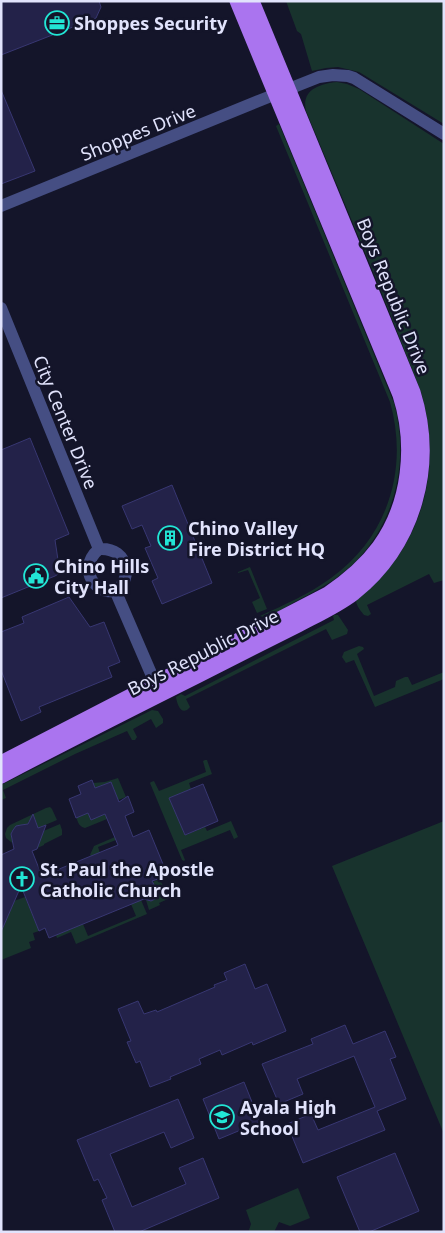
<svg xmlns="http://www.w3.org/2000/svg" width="445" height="1233" viewBox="0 0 445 1233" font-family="'Noto Sans',sans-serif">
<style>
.green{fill:#18332d}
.building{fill:#232249;stroke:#383772}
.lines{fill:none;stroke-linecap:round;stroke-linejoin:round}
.minor{stroke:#454e83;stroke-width:12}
.major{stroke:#aa74ef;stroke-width:15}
.labels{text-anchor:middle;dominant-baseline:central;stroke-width:5;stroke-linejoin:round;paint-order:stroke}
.poi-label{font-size:18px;font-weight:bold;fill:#e1e3fc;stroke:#14152a;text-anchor:start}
.street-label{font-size:18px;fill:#e1e3fc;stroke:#14152a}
</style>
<rect width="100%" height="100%" fill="#14152a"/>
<path class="green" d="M286,1H444V124L359,72L338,67L326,68L312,71L301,34L297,31Z
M337,82L347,84L359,89L444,144V580L434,583L429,574L367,605L371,614L368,616L364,615C361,611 357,607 356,601C369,588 382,577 393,563C431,513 438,450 421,392L377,281L306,111C301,90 319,84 337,82Z
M279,124L394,403C409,457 397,518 358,559C342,576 322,588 302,598C290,604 277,614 264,617L260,616C284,605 309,594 331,578C388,537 409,469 390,402L276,126Z
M250,567L267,609L257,613L252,602L260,598L248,570L238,573V572Z
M334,615H338L348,630L347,634L332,640L326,629L186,699L190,707C182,717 177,705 176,697L181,694L185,696L334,620L333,616Z
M359,646L363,647L364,649L357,654L374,696L395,687L396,681L405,677H408L412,685L444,672V679L375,707L354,660L346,663L342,657L344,652Z
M152,710L158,711L163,719V723L156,728L151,719L133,729L137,737L135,740H132L127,731L75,754L3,790L6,798L1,800V785Z
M205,760H207L212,774L189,783L191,789L170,798L185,835L205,827L207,831L231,821L238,837L234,839L230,830L181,850L185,860L184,861L182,860L150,783L151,782L154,781L159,791L206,772L203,761Z
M118,778L126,797L118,800L111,782L95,788L93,783L105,782Z
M50,807L52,809L57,820L38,828L35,819L29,821L27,825C19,824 8,829 12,839C13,843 17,846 20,849L6,838L5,834L7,828L10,825L46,808Z
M87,808L105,814L107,819L85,828C78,827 77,819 75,813Z
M444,821V1134L332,866Z
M60,824L62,830V835L44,844V845L33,850L34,835Z
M115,837L116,840L98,847L100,853L91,856L90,855L94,846Z
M160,879L168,899L159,903L160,905L149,910L146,900C154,902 162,896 156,888C155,886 151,884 150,883Z
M25,897L39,931L33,933L35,940L29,942L31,948L1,960V933L14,901Z
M141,900L147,914L76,944L71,932L57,938L56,935L83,924L88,936L136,916L131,904Z
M298,1188L310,1218L290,1226L279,1222L274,1232H250L249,1230L251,1224L246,1210Z"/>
<path class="building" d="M1,1H99L101,7L96,18L1,55Z
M1,90L35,171L1,184Z
M30,438L69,534L55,540L60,573L55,576L1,598V450Z
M172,485L212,583L162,604L152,581L158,578L145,548L151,546L142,525L132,529L122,506Z
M69,597L90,627L104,622L120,662L108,667L112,677L39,707L41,712L21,721L1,670V632L24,623L22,617Z
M92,780L95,788L111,782L119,802L128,796L134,812L125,816L133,837L149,830L165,869L155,873L158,879L152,881L158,892L157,898L151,901L144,899L49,938L45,928L39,931L21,886L1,932V855L14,849L11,834L13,830L16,826L21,825L28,824L33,814L38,828L46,825L37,849L32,851L42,876L118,845L105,814L91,820L88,813L76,818L69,799L81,794L78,786Z
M203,784L218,821L185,835L169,798Z
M245,964L255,989L267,984L286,1031L253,1045L252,1042L222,1055L220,1050L199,1059L201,1064L170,1077L171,1079L150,1087L140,1061L136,1063L127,1042L131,1041L118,1009L138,1001L144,1014L156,1010L157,1012L215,987L214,985L227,980L224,973Z
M345,1025L353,1044L385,1031L396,1057L390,1059L406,1099L377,1111L385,1130L303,1163L287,1124L311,1114L318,1130L375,1107L354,1056L297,1079L303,1094L279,1104L262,1064L313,1044L311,1039Z
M244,1082L260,1122L219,1139L203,1099Z
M178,1099L194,1138L171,1148L164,1132L110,1154L132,1207L186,1184L179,1168L203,1158L219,1198L139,1232H115L102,1200L107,1198L98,1179L94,1181L77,1140Z
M395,1153L419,1211L369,1232H360L337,1177Z"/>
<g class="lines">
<path class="minor" d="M1,206L261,100L319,77L333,75L348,76L354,78L444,134
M1,308L99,549
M99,549C113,548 125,555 126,571C126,576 124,582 121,586C105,604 72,572 99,549Z
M115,590L159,692"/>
<path class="major" d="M1,763L328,594C347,581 365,566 379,547C410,504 416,445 400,395L237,1
M1,776C66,742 131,709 197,676C231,659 265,642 298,625C317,615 337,606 354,593C415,544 436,465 413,392L252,1"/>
</g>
<defs>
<g id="office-ring" transform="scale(1.25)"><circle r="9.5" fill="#14152a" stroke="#22e6d5" stroke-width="1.5"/><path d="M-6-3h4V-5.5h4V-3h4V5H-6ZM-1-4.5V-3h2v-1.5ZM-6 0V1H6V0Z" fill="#22e6d5"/></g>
<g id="building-ring" transform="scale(1.25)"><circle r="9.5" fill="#14152a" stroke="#22e6d5" stroke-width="1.5"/><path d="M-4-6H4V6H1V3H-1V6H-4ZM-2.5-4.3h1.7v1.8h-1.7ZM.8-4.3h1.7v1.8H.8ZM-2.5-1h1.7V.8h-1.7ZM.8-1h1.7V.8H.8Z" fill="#22e6d5"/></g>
<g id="civic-ring" transform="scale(1.25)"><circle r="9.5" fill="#14152a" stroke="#22e6d5" stroke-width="1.5"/><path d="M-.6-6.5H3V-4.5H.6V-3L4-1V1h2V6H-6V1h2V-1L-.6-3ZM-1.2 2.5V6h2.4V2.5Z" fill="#22e6d5"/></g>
<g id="church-ring" transform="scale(1.25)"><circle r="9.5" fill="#14152a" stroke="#22e6d5" stroke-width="1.5"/><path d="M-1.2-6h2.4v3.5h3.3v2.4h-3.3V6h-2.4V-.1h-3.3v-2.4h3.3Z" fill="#22e6d5"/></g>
<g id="school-ring" transform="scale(1.25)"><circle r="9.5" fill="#14152a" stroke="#22e6d5" stroke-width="1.5"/><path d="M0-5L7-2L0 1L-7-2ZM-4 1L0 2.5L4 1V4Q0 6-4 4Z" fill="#22e6d5"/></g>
</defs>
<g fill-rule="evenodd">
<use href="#office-ring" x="57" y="23"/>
<use href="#building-ring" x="170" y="538"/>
<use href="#civic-ring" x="36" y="576"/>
<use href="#church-ring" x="22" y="879"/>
<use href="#school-ring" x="222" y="1117"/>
</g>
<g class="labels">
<g class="poi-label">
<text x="74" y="23">Shoppes Security</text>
<text x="188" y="528">Chino Valley<tspan x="188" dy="21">Fire District HQ</tspan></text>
<text x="54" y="566">Chino Hills<tspan x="54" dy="21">City Hall</tspan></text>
<text x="40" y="869">St. Paul the Apostle<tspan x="40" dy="21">Catholic Church</tspan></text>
<text x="240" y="1107">Ayala High<tspan x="240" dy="21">School</tspan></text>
</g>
<g class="street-label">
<text transform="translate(138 132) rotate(-22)">Shoppes Drive</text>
<text transform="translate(394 296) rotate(68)">Boys Republic Drive</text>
<text transform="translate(66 422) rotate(68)">City Center Drive</text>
<text transform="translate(203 652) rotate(-27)">Boys Republic Drive</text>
</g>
</g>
<rect width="445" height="1233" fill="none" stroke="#e1e3fc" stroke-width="5"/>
</svg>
